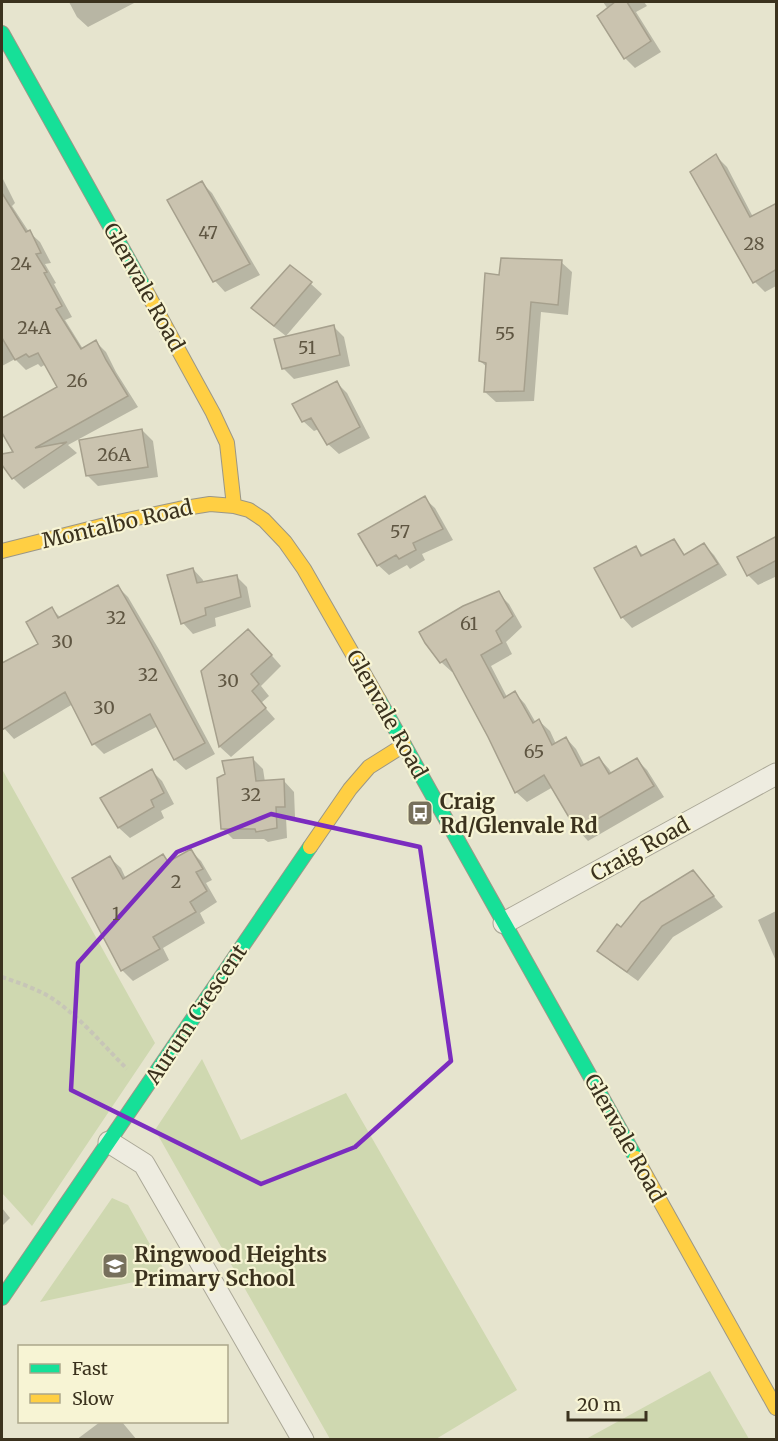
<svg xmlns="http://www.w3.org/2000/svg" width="778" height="1441" viewBox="0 0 778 1441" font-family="Merriweather,serif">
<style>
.green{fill:#cfd8b0}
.shadow{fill:#0003}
.building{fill:#cac3af;stroke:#a6a08d;stroke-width:1.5}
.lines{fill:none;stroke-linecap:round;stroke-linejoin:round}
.street-casing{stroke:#aba897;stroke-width:23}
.fast-casing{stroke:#9b9787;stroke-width:16}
.slow-casing{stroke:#9b9787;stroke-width:16}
.path{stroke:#c7c5b7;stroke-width:4;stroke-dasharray:4.5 3;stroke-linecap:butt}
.street{stroke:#eeece0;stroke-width:21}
.fast{stroke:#16e098;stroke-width:14}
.slow{stroke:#ffcf43;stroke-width:14}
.marked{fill:none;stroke:#7b2cbf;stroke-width:4.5;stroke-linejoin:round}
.labels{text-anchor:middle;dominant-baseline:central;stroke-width:4.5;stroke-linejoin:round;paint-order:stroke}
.number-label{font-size:18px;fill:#5f5642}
.street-label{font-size:21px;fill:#3b321e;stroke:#f7f4d4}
.poi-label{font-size:21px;font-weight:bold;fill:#3b321e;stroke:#f7f4d4;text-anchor:start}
</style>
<rect width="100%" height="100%" fill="#e6e4ce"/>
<path class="green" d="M2,769L155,1043L32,1226L2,1193Z
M202,1059L241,1140L346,1093L517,1390L436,1439H330L155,1130Z
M112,1198L128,1205L167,1275L40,1302Z
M710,1371L749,1439H586Z"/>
<path class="shadow" d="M69,2H136L88,27L77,17Z
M603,2H644L647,6L636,12L661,52L635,68L625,58L608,9Z
M716,156L727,167L753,217L776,205V286L765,292L755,282Z
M2,177L15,203L12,206L29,232L40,242L51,263L45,264L56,283L54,284L72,317L65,320L83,349L96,342L106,352L116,372L138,407L68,445L77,453L24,489L13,478L2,463V455L16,453L2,430V420L59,387L46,364L41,367L38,364L26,370L15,359L2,366V318L7,315L2,306Z
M202,183L212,193L260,275L225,292L215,281L169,200Z
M561,262L572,272L568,315L541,312L534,401L496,402L485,392L488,368L480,361L500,276Z
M290,267L311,284L322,294L286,336L264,319L253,308Z
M333,326L344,337L350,366L294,379L283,368Z
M337,383L347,393L370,438L339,454L328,444L319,429L314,431L303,421Z
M142,430L153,441L158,477L98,486L87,475Z
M424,498L435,508L453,540L422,554L425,560L410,569L407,565L389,575L378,565Z
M776,537V580L775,577L758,585L748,575Z
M673,541L686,556L704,545L714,555L727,575L632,628L622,617L636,548L644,556Z
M193,569L203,580L204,583L236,576L247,587L251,607L215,618L216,626L193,634L183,623Z
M118,587L128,597L161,653L215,754L186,770L175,760L158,726L104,754L94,744L73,704L14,739L2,726V664L40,645L52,609L61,618Z
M498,593L509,604L522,627L506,642L512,654L491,666L507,697L515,693L525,704L536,723L539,721L550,731L556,744L566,738L576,749L585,766L599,758L609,769L612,774L637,760L647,770L664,797L588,841L578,830L553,787L527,802L516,792L454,671L452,672L441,662Z
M259,641L281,666L261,686L269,696L261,703L275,719L231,757L220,747L203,671Z
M253,759L263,769L265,782L284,781L294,792L295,817H286L287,838L268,842L264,839H233L222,828Z
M152,771L162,781L174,804L161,811L164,818L130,838L119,828L102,799Z
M191,851L201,861L212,880L206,883L217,902L200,913L205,923L163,948L169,960L133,981L122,970L110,858L121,868L126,879L163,856L170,863Z
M693,872L723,907L673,937L638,981L610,961L599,951L621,929Z
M776,911V961L758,920Z
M2,1208L10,1218L2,1226Z
M100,1422H122L137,1440H76Z"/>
<path class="building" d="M615,2H627L651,41L624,59L597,16Z
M716,154L750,217L777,203V269L753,283L690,172Z
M202,181L250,264L213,282L167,200Z
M2,193L26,232L30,230L41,253L36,254L47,272L44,273L62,306L56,309L81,349L96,340L106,360L128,396L35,448L67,442L12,479L2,465V454L13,452L2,433V418L57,387L38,353L29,357L26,354L15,360L2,338Z
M501,258L562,260L558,305L531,302L524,391L484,392L486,363L479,361L485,273L499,275Z
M290,265L312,282L274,326L251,308Z
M334,325L340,355L282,369L274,339Z
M337,381L360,427L327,445L311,418L302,422L292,404Z
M142,429L148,467L86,476L79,440Z
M425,496L443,529L413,543L416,550L399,559L396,555L377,566L358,534Z
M777,536V560L747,576L737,557Z
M674,539L684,555L704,543L718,564L621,618L594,568L636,546L641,556Z
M193,568L197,583L237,575L241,597L205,608L206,615L181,624L167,575Z
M118,585L150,641L205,743L174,760L150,714L92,745L65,692L2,730V663L38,644L26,622L52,607L58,618Z
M499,591L513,616L496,631L502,643L481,655L504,698L515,691L533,723L539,719L552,745L566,737L581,766L599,757L609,774L637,758L654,786L577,831L544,775L515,793L488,737L446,659L440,663L425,643L419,632L463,606Z
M248,629L272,655L251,674L259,684L252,691L266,708L219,747L201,671Z
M253,757L256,781L284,779L285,807H276L277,828L256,832L255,829H221L217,778L225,774L222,761Z
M152,769L164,793L151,800L154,807L118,828L100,798Z
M191,849L203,869L196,872L207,891L190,902L196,912L153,937L160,949L121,971L72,878L110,856L123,879L163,854L168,862Z
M693,870L714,896L662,926L627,972L597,951L617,924L621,927L641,902Z"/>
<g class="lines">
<g class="street-casing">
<path id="street" d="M504,923L776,774
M109,1142L144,1164L303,1440"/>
</g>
<g class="fast-casing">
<path id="fast" d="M2,33L145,289
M379,700L636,1158
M2,1298L310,847"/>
</g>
<g class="slow-casing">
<path id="slow" d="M145,289L213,413L227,443L234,506
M2,551L109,524L179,509L210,504L234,506L249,510L264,520L285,542L304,569L379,700
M310,847L350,789L369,767L404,745
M636,1158L776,1408"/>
</g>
<path class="path" d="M2,977C17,982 40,990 53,999C81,1018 103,1045 127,1069"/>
<use href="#street" class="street"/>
<use href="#fast" class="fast"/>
<use href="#slow" class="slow"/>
</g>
<path class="marked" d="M271,814L420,847L451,1061L355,1147L261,1184L71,1090L78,963L177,852Z"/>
<defs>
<g id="bus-square" transform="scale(1.35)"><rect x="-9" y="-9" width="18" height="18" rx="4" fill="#77705c" stroke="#f7f4d4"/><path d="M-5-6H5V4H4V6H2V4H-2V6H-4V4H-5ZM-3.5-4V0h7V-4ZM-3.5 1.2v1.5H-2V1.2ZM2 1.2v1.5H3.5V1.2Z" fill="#fff"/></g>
<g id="school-square" transform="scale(1.35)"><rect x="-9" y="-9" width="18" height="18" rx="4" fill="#77705c" stroke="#f7f4d4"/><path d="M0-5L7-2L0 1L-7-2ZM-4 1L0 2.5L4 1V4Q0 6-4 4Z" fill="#fff"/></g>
</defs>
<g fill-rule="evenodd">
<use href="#bus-square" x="420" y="813"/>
<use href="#school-square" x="115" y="1266"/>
</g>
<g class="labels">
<g class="number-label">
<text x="208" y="232">47</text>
<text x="754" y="243">28</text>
<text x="21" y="263">24</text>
<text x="34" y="327">24A</text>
<text x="505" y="333">55</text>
<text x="307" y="347">51</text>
<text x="77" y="380">26</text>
<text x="114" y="454">26A</text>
<text x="400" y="531">57</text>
<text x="116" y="617">32</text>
<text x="469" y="623">61</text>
<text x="62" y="641">30</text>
<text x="148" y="674">32</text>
<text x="228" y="680">30</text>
<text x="104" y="707">30</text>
<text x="534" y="751">65</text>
<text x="251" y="794">32</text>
<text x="176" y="881">2</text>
<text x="116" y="913">1</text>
</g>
<g class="street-label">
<text transform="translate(144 287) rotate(61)">Glenvale Road</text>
<text transform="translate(117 524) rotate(-13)">Montalbo Road</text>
<text transform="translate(387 714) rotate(61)">Glenvale Road</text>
<text transform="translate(640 849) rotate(-29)">Craig Road</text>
<text transform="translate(196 1014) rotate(-56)">Aurum Crescent</text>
<text transform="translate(625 1138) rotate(61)">Glenvale Road</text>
</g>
<g class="poi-label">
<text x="440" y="801">Craig<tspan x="440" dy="24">Rd/Glenvale Rd</tspan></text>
<text x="134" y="1254">Ringwood Heights<tspan x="134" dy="24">Primary School</tspan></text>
</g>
</g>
<rect width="778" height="1441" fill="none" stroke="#3b321e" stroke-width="6"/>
<rect x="18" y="1345" width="210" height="78" fill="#f7f4d4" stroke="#aca68b" stroke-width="1.5"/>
<rect x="30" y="1364" width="30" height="9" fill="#16e098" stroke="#aca68b" stroke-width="1.5"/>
<text x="72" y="1375" font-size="18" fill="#3b321e">Fast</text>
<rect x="30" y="1394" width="30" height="9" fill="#ffcf43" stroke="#aca68b" stroke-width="1.5"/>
<text x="72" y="1405" font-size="18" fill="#3b321e">Slow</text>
<path d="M568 1411v9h78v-9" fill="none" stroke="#3b321e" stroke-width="3"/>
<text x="577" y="1411" font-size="18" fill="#3b321e" stroke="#f7f4d4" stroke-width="4.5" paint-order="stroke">20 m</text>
</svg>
